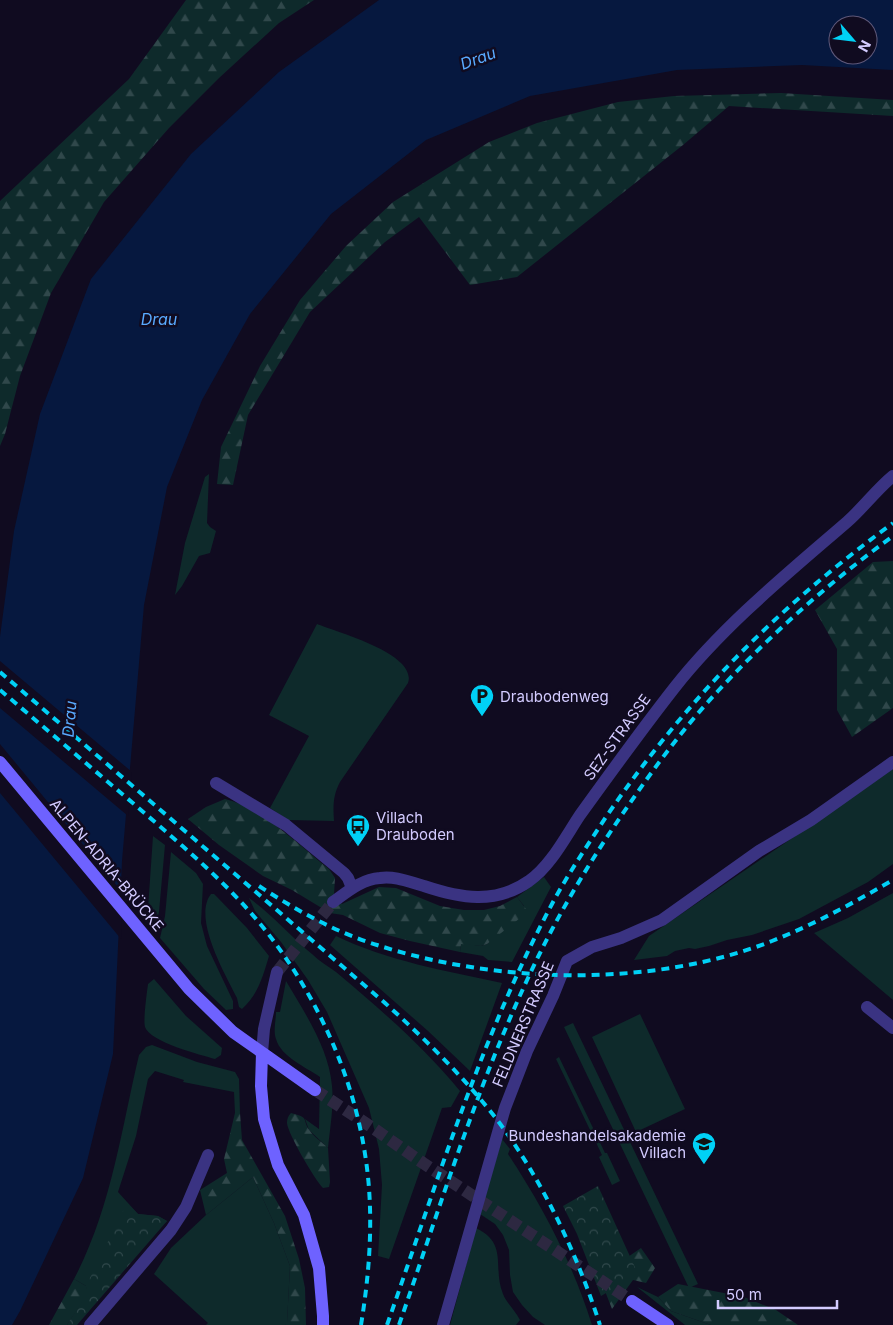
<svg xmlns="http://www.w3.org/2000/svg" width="893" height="1325" viewBox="0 0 893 1325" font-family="Inter,sans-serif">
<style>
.green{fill:#0e2a2b}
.forest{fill:url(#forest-firs)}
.park{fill:url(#park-crowns)}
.water{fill:#06183f;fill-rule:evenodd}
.pier{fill:#100b20}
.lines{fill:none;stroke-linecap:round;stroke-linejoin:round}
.street-tunnel{stroke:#2d2841;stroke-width:12;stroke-dasharray:12 6;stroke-linecap:butt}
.secondary-tunnel{stroke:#2d2841;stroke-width:12;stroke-dasharray:12 6;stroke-linecap:butt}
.street{stroke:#3a3382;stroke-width:12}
.secondary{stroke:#6e62ff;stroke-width:12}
.rail{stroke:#00d1f6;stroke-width:4;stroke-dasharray:8 6;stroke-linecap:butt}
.labels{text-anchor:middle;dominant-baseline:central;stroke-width:5;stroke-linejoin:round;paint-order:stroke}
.poi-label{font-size:15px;fill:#d3cbff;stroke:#100b20;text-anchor:start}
.street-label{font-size:15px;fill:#d3cbff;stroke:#100b20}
.water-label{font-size:16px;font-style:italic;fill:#59aaff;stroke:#100b20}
</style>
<defs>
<pattern id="forest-firs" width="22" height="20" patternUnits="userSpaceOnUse" patternTransform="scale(1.25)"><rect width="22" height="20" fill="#0e2a2b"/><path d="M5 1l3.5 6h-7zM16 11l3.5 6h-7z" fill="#30484b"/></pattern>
<pattern id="park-crowns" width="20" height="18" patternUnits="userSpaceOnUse" patternTransform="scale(1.25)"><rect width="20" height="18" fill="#0e2a2b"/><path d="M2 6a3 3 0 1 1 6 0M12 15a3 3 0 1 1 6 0" fill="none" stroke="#30484b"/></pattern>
</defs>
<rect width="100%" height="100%" fill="#100b20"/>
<path class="green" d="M209,474L207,523L210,527L216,531L210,553L199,556L182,586L175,595L185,543L205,477Z
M317,624C337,632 418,654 408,683L340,782C333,795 333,806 334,821L288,820L270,808L309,736L269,715Z
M893,769V864L868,882L799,919L752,935L727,940L709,946L695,949L689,948L675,951L667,956L634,960L649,936Z
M153,836L165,845L159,912L155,931L147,923Z
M171,852L196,873L203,884L201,923L207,946L233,1001V1009L226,1010L204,989L160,938L165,916Z
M544,877L551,887L512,962L488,960L483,956L460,952L461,943L481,946L487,944L524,906L517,897Z
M893,893V1000L814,933L848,918Z
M211,894H214L218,898L247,928L269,956C263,976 258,995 242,1009L239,1007L237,998C226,976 192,918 211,894Z
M249,898C272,914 290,936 312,954C319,961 328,966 336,972C380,1009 424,1047 460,1091L451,1107L442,1108L389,1259L378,1256L382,1185L379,1149L369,1108L327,1012L308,980L281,942L255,911Z
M336,936C388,961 446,971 502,983L470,1071L428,1031L330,945Z
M154,979L186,1016L222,1048L221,1055L215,1059C201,1055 150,1042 145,1027C143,1020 147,992 148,984Z
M286,981C305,1013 329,1049 332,1086C334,1106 330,1128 328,1148L309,1130L305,1119L319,1129L320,1077C306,1067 281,1057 276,1039C273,1031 276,1020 276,1012H280Z
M640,1014L685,1109L636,1132L592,1037Z
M573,1023L698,1284L689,1288L564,1027Z
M152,1045L197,1062L235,1072L239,1079L240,1113H235L234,1092L183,1082L184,1080L155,1071L148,1079L136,1136L118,1192L138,1214L158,1216L167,1221L88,1293L86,1286L74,1279C111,1209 121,1131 139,1055L146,1047Z
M559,1057L605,1153H607L620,1181L612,1185L599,1157L602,1155L556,1059Z
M502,1139L510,1149L508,1154C543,1207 573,1264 592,1325H545L533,1317L522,1305L513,1292L510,1275L509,1250L503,1235L495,1224L480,1214Z
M253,1177L274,1223L290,1266L287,1324L285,1325H206L208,1323L154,1274L171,1248L206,1215Z
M476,1228C509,1244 492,1267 503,1294C507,1304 515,1310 520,1320L516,1325H450Z
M637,1287L658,1297L671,1311L711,1325H685Z"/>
<path class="forest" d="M186,0H314L279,23L219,78L169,128L104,202L51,293L20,376L5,434L0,446V201L129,79Z
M781,93L893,100V116L729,106L683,145L517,277L470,285L419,217L385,242L310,312L248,415L233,485L217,484L221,447L260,366L300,300L346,246L393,202L489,142L537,123L618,102L674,96Z
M893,561V708L852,737L837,710V649L815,610L873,562Z
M225,799C262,808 299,845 329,869L335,878L334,894L342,904L379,887L396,888L440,906L464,910H484L500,906L517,897L526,909L524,915L487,944L481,946L461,944L460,952L410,941L380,933L343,915L330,913L292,890L263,876L219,845L188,819L206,807Z
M235,1113H240L242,1140L285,1216L299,1259L305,1288L306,1325H285L287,1323L290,1266L274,1223L253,1177L206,1215L200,1190L227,1173L224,1159Z
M291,1113C311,1118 301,1119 310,1131C314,1137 322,1142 328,1148L330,1182L329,1187L323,1188C315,1180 288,1134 287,1123C287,1119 288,1116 291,1113Z
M641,1248L655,1268L646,1283L633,1280L612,1309L605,1291L622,1261Z
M74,1279L86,1286L88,1293L67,1325H49Z
M678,1284L744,1297L776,1310L798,1325H711L671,1311L658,1297Z"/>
<path class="park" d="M598,1186L638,1274L601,1296L577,1234L563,1206Z
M127,1203L138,1214L158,1216L167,1221L77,1325H67L87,1293L86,1286Z"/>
<path class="water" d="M379,0H893V70L802,65L677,70L530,96L426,140L331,214L250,314L202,400L167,487L144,605L122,861L113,1054L83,1178L20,1311L12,1325H0V637L14,531L40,414L91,279L191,154L279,72ZM838,25H868V55H838Z"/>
<path class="pier" d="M0,661L132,772L128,816L0,708Z
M0,744L123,893L121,939L0,793Z"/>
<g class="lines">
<path class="street-tunnel" d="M277,972L333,902"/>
<path class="secondary-tunnel" d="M315,1090L373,1128L423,1163L632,1301"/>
<path class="street" d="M216,783L286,825L344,873L348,878L352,888
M333,902C347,892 362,879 380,878C396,876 409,882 424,886C460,898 495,905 529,881C550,867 566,836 580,815C611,772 642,729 675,687C724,625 788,573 847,522C863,508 876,490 893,476
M867,1007L893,1028
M262,1053L264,1029L277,972
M90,1325L171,1230L186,1207L208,1155
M443,1325L505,1108L527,1051L553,996L567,961L592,947L621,938L662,920L759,851L811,820L893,762"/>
<path class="secondary" d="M0,762L189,989L233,1032L315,1090
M262,1053L261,1086L264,1119L278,1165L304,1215L319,1268L323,1316V1325
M632,1301L668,1325"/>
<path class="rail" d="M0,672L385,1003C426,1040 465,1078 498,1121C543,1181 577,1254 600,1325
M0,690C45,728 89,766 134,804C180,844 228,883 266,931C321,1001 359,1088 368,1177C373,1226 369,1276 361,1325
M259,886C296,910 335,932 377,945C498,984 653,988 772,941C815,924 853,903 893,880
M387,1325C437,1183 481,1037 552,904C568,874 587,846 606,817C687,698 777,608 893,523
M399,1325C442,1201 481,1073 539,955C565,902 596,852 630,803C657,764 686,725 718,691C772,633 830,582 893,536"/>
</g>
<defs>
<g id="parking-pin" transform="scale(1.25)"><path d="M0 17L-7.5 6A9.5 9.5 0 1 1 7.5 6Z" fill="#00d1f6" stroke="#100b20"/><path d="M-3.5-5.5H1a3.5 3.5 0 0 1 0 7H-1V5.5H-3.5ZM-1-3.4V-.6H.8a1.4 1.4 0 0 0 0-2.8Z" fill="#111"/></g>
<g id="bus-pin" transform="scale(1.25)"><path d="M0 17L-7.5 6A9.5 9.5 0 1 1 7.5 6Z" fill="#00d1f6" stroke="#100b20"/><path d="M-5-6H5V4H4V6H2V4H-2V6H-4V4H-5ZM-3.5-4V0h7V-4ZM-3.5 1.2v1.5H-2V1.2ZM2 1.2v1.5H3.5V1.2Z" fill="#111"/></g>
<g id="school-pin" transform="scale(1.25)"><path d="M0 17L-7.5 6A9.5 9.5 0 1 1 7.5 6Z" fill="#00d1f6" stroke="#100b20"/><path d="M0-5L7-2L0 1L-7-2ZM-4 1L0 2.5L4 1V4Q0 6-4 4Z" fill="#111"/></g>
</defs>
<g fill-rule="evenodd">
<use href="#parking-pin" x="482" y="696"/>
<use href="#bus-pin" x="358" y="826"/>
<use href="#school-pin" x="704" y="1144"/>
</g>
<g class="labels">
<g class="poi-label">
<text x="500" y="696">Draubodenweg</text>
<text x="376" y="817">Villach<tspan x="376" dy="17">Drauboden</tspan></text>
<text x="686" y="1135" text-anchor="end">Bundeshandelsakademie<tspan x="686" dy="17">Villach</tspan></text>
</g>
<g class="street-label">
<text transform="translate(617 737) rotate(-54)">SEZ-STRASSE</text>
<text transform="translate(107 865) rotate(50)">ALPEN-ADRIA-BRÜCKE</text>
<text transform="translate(523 1024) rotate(-67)">FELDNERSTRASSE</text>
</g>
<g class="water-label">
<text transform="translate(478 58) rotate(-20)">Drau</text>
<text x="159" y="319">Drau</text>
<text transform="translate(69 719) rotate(-85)">Drau</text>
</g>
</g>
<g transform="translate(853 40) rotate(118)"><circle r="24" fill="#100b20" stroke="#5e5879"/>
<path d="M0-4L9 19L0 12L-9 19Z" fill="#00d1f6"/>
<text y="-8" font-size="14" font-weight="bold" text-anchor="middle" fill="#d3cbff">N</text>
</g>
<path d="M718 1300v8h119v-8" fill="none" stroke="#d3cbff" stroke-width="2.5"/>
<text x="726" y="1300" font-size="15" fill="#d3cbff" stroke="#100b20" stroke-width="4" paint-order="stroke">50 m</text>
</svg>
